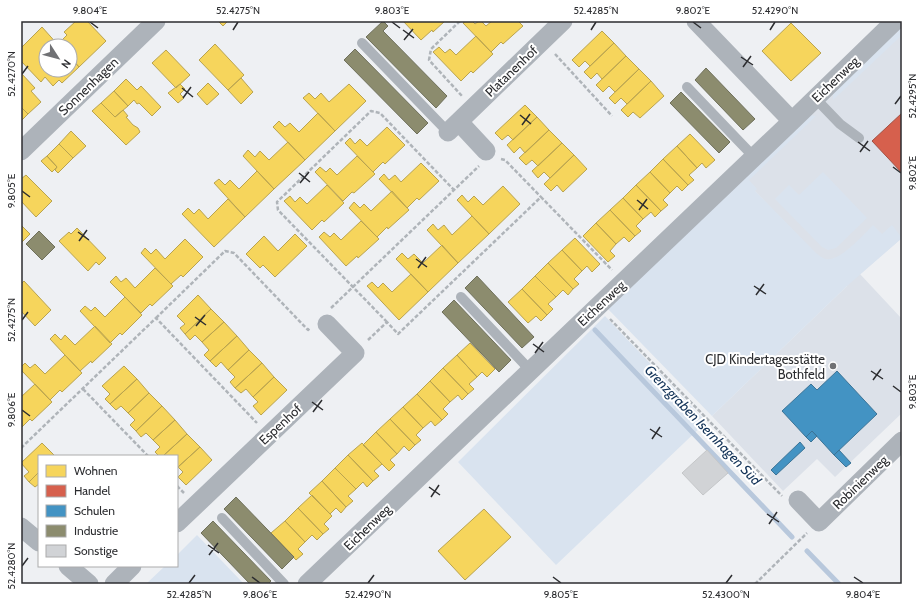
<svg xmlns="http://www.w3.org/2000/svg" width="923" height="605" viewBox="0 0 923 605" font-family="Cabin,sans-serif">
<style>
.built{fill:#dce1e9}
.green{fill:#d9e3ef}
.homes{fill:#f6d55c;stroke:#b9a34f}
.shops{fill:#d6604d;stroke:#a35144}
.schools{fill:#4393c3;stroke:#3c7497}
.industry{fill:#8c8c6e;stroke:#6f705b}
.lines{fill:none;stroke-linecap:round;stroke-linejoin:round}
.stream{stroke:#b8c8dc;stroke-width:5}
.building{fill:#d1d3d6;stroke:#c5c7c9}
.path{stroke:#afb4b9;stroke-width:2.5;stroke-dasharray:4 2;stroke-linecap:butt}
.lane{stroke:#adb3ba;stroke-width:10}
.street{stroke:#adb3ba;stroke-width:19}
.ticks{fill:none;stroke:#2c2d30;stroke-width:1.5}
.poi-dot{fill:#707174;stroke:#fff;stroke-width:1.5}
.labels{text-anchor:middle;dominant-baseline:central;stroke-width:4;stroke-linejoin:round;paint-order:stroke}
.street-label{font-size:13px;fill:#2c2d30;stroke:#fff}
.poi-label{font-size:13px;fill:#2c2d30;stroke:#fff;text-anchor:end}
.water-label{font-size:14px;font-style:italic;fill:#133358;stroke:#fff}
.neatline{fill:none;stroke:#2c2d30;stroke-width:1.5}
.ticks-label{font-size:10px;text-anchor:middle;fill:#2c2d30}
</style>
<rect width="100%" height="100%" fill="#eef0f3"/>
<path class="built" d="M902,27V238L860,274L902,319V413L835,477L817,459L783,491L712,416L847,286L743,179Z"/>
<path class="green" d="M902,27V35L833,100V93Z
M810,115L816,116L749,180L757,189L755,191L816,253C819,255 823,259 826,259C840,262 864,234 873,225L882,234L892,225L902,238L847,286L712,416L608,309Z
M823,172L867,218L836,248L828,250L822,247L775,199L789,185L799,195Z
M605,316L706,422L556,565L458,462Z
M197,535L244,584H146L165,566H177V555Z"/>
<path class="homes" d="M76,21H87L106,41L79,67L70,57V46H59L58,44L67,35L64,32Z
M218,21H228L223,26Z
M403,21H445L433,32L432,30L421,40Z
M466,21H472L475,24L479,21H481L486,26L492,21H518L523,26L503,44L501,42L491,52L463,23Z
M791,23L821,53L791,81L762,51Z
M42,27L59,46H46V70H70V57L79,67L62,83L59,80L53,86L45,77L41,82L21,61V48Z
M602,31L614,43L590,66L585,61L579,67L572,60Z
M476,36L493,54L473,73L471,71L461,81L433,52L439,47L445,53L450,49L456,55Z
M614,43L626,56L602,79L597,73L591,79L584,72Z
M215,44L244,75L228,90L199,60Z
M166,50L190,75L176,88L152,63Z
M626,56L639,69L615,92L609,86L603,92L596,85Z
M639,69L651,81L627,104L621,98L615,104L609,98Z
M21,73L35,88L31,91L41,102L28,114L21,107Z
M241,78L253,92L241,104L228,90Z
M126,79L137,90L141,86L161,107L152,116L139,103L137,104L134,100L128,106L114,91Z
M651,81L664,96L640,118L633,112L628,117L621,110Z
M208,83L219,94L207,105L197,94Z
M180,84L185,89L180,94L184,98L178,103L168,93Z
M349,84L366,101L335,131L303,98L309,93L315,99L321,93L329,102Z
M114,91L128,106L115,117L101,103Z
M101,103L115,117L123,110L128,116L126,117L133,125L138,128L140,132L126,145L92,111Z
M525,105L537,117L513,140L508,135L502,140L495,133Z
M21,107L28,114L21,121Z
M318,113L335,131L305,160L273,127L279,121L285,127L290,123L299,132Z
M537,117L549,130L525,153L520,147L514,153L507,145Z
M387,127L405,145L385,164L383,162L373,172L345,143L350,138L355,144L360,139L367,146Z
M549,130L562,143L538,166L532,160L526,165L519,158Z
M71,131L86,146L73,158L59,144Z
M690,134L715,160L706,168L702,163L697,168L677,146Z
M288,142L305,160L274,189L243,156L248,150L255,157L260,151L269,160Z
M562,143L574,155L550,178L544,172L538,178L532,171Z
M59,144L73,158L58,173L55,170L57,167L47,156Z
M677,146L697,168L689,175L694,180L688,185L663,159Z
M574,155L587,169L563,192L557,185L551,191L544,184Z
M47,156L57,167L52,172L41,161Z
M357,156L375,174L354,193L352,192L343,201L315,172L320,167L326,172L330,168L337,175Z
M663,159L688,185L682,191L677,186L670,193L650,172Z
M421,163L439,181L419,200L417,198L407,208L379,179L384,174L389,180L395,175L401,182Z
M257,171L274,189L245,217L214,183L219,179L225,185L230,180L239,189Z
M650,172L670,193L663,200L668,205L661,211L636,185Z
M26,175L52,201L36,217L21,201V179Z
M327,185L344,203L324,222L322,220L312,230L284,201L290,196L295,202L300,197L307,204Z
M636,185L661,211L655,217L651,212L643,219L623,198Z
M503,186L520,204L489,234L457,200L462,195L468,202L474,196L483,205Z
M392,191L409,210L388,229L387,227L377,237L349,208L354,202L360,208L364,204L371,211Z
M623,198L643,219L636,226L641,231L635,236L610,210Z
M228,199L245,217L214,247L182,214L188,208L194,214L199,209L208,219Z
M610,210L635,236L629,242L624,237L616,244L596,223Z
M472,216L489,234L458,263L427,230L433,224L438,230L444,225L452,235Z
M361,221L379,239L358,258L357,256L346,266L319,237L324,232L330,237L334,233L341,240Z
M596,223L616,244L610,251L615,256L608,262L583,236Z
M21,225L30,234L21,243Z
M77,228L106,258L99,265L96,262L88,271L59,241L69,232L71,234Z
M295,234L307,246L275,277L263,265L260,268L246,254L264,236L278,251Z
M575,238L600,264L592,272L587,266L582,271L562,250Z
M185,239L203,257L183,277L181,275L171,284L141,253L145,248L151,254L156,249L165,259Z
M442,245L458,263L428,292L396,259L402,253L408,259L414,254L423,263Z
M562,250L582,271L574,279L579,284L573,289L548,263Z
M548,263L573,289L568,295L563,290L556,297L535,276Z
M155,268L173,286L152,306L150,304L141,313L110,282L116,276L121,282L126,278L135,288Z
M411,274L428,292L399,320L367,286L372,282L378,288L383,283L392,292Z
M535,276L556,297L548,304L553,309L547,315L522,289Z
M24,281L51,310L35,326L21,311V284Z
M522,289L547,315L541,321L536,316L528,323L508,302Z
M198,295L211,309L185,334L180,328L185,324L177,316Z
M125,297L142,315L122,335L120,333L110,343L80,311L85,306L91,311L95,307L105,317Z
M211,309L224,322L202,342L195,335L190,340L185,334Z
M224,322L237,336L210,361L204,355L209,350L202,342Z
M95,326L112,344L92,363L91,361L80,371L50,339L55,334L61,340L65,335L75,345Z
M237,336L249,350L228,370L221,362L216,367L210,361Z
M470,343L495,369L487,377L482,372L477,377L457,355Z
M249,350L262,363L235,388L230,382L235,377L228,370Z
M65,355L82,373L62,392L60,390L50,400L21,370V367L25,363L30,368L35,364L45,374Z
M457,355L477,377L469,384L474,389L468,394L443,368Z
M262,363L274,377L253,397L246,389L241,393L235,388Z
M124,366L137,379L110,404L105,399L110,394L102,386Z
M443,368L468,394L462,400L458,395L450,402L430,381Z
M274,377L287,390L261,415L253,406L258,402L253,397Z
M137,379L149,393L128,413L121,406L116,410L110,404Z
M430,381L450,402L443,409L448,414L442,420L417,394Z
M35,384L52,402L32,421L30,419L21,428V397Z
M149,393L162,406L136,431L130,425L135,420L128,413Z
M417,394L442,420L435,426L431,421L423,428L403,407Z
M162,406L175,420L153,440L146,433L141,437L136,431Z
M403,407L423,428L416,435L421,440L415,445L390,419Z
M390,419L415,445L409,451L404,446L397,454L376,432Z
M175,420L187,434L163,456H159L155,452L160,447L153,440Z
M376,432L397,454L390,460L395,465L389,471L363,445Z
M187,434L200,447L178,467L177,465V456H163Z
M42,443L55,456H39V472L29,482L24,476L29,472L21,463Z
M362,443L382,464L374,471L379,476L373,481L348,455Z
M200,447L212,460L186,485L178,477L183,472L178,467Z
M348,455L373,481L367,487L363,482L356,489L335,468Z
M335,468L356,489L348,496L353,501L346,507L322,481Z
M39,472V484L35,487L29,482Z
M322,481L346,507L341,513L336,508L330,514L309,493Z
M312,495L332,516L324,524L329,529L323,534L298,508Z
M298,508L323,534L317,540L312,535L305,542L285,521Z
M484,509L511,537L465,580L438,551Z
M285,521L305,542L298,549L303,554L296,560L271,533Z"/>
<path class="shops" d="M902,113V173L872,141Z"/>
<path class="schools" d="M837,371L877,414L834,455L812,431L806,437L782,411L811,384L817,390Z
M812,431L817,436L811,442L806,437Z
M800,442L805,448L776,475L771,470Z
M839,450L851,463L846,467L834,455Z"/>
<path class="industry" d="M383,21L388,26L383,31L447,96L436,108L366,37Z
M355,49L428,123L417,134L344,60Z
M706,68L755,119L743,130L695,80Z
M681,92L730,142L719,153L670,103Z
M39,231L55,247L42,260L26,244Z
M477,276L534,337L522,348L465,288Z
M454,300L511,360L499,372L442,312Z
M236,497L294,557L282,569L224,509Z
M213,521L271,581L268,584H250L201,533Z"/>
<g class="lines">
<path class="stream" d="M595,330L792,537
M807,551L839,584"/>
</g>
<path class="building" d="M707,450L728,473L703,495L682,473Z"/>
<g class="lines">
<path class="path" d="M460,21L431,49L429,60L462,96
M555,54L612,116
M501,159L505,160L541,197
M331,308L479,166
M156,318L225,251L234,253L308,330L310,328
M610,319L782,496
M387,322L278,210L277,202L371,111L380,113L454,190
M368,340L387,322L398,334L541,197L612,270
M83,389L148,456
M21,448L156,318L257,423
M177,486L184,493
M755,584L807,533"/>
<path class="lane" d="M362,43L448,132
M687,87L754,157
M815,98L840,124L859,138
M461,297L530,370
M222,518L284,584"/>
<path class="street" d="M696,21L792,121
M459,122L486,151
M448,132L563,21
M21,151L156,21
M798,500L819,522L902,441
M177,523L355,353L327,324
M21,527L39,542
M68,566L89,584
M114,584L132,566
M307,584L792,121L895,21"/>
</g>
<path class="ticks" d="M90,22L98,28M392,22L400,28M693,22L701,28M233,30L238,22M403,30L414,38M591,30L596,22M770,30L775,22M404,40L413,29M741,57L753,65M743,67L751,56M22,74L28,66M182,88L193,97M183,98L191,87M895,104L901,96M520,115L531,124M522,125L530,114M858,142L870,151M860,152L868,141M893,167L901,173M299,173L310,182M300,183L309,172M22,191L30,197M637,200L648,209M639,210L647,199M78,232L89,240M79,241L87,230M416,259L427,267M418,268L426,257M754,286L766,294M756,295L764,284M195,317L206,325M22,320L28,312M196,326L205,315M533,344L544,352M535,353L543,342M871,371L883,379M873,380L881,369M893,386L901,392M312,402L323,410M22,410L30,416M313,412L322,400M650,429L662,437M652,439L660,427M429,487L440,495M431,497L439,485M767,514L779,522M769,524L777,512M208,545L219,553M209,555L218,543M22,566L28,558M252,577L260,583M553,577L561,583M854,577L863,583M189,583L195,575M368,583L374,575M726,583L732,575"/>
<circle class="poi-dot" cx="833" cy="366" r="4"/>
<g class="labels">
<g class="street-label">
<text transform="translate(511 71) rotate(-44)">Platanenhof</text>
<text transform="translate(835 79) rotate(-44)">Eichenweg</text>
<text transform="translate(88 86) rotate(-44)">Sonnenhagen</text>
<text transform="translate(601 303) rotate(-43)">Eichenweg</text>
<text transform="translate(280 424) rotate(-43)">Espenhof</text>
<text transform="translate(860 482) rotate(-44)">Robinienweg</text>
<text transform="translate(367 527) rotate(-44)">Eichenweg</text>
</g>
<g class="poi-label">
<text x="825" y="359">CJD Kindertagesstätte<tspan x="825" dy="15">Bothfeld</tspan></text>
</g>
<g class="water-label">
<text transform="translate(703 425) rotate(46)">Grenzgraben Isernhagen Süd</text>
</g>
</g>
<rect width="923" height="605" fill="none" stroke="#ffffff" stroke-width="44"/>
<rect x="38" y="455" width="140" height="112" fill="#ffffff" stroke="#ababac"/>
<rect x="46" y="465" width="20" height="12" fill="#f6d55c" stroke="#ababac"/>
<text x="74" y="475" font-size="12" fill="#2c2d30">Wohnen</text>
<rect x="46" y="485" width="20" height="12" fill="#d6604d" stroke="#ababac"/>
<text x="74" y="495" font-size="12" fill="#2c2d30">Handel</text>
<rect x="46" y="505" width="20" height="12" fill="#4393c3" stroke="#ababac"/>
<text x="74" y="515" font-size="12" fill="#2c2d30">Schulen</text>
<rect x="46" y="525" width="20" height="12" fill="#8c8c6e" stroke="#ababac"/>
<text x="74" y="535" font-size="12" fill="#2c2d30">Industrie</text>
<rect x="46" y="545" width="20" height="12" fill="#d1d3d6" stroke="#ababac"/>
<text x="74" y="555" font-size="12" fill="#2c2d30">Sonstige</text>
<g transform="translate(58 58) rotate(126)"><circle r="19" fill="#ffffff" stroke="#ababac"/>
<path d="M0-3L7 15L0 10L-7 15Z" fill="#707174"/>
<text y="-6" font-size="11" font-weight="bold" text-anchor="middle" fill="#2c2d30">N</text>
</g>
<rect x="22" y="22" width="879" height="561" class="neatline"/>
<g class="ticks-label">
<text x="90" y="14">9.804°E</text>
<text x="238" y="14">52.4275°N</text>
<text x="392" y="14">9.803°E</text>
<text x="596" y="14">52.4285°N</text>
<text x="693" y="14">9.802°E</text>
<text x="775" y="14">52.4290°N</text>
<text transform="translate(11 74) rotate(-90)" y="4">52.4270°N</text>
<text transform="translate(912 96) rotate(-90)" y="4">52.4295°N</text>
<text transform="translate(912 173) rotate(-90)" y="4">9.802°E</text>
<text transform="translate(11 191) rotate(-90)" y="4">9.805°E</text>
<text transform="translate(11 320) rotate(-90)" y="4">52.4275°N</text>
<text transform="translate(912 392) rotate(-90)" y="4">9.803°E</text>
<text transform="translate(11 410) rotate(-90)" y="4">9.806°E</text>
<text transform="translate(11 566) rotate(-90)" y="4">52.4280°N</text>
<text x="189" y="598">52.4285°N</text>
<text x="260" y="598">9.806°E</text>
<text x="368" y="598">52.4290°N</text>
<text x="561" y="598">9.805°E</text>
<text x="726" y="598">52.4300°N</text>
<text x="863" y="598">9.804°E</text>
</g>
</svg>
